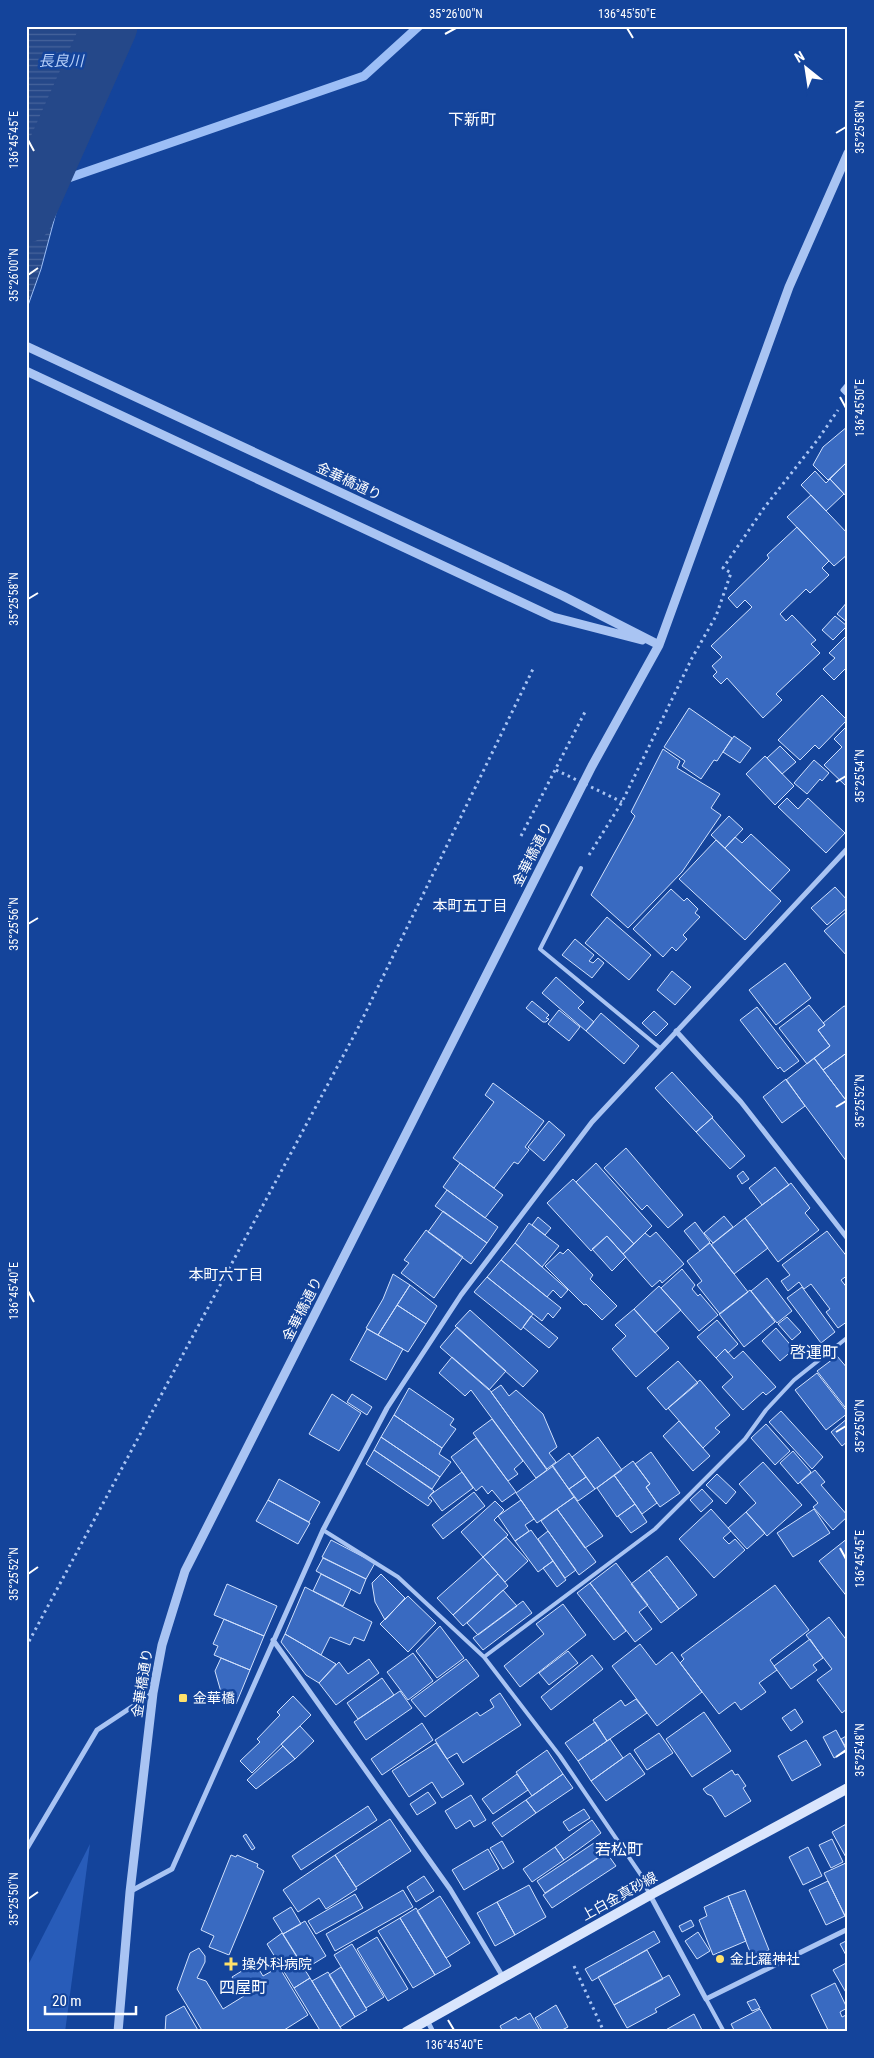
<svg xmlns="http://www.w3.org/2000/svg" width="874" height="2058" viewBox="0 0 874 2058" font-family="'Roboto Condensed','Noto Sans JP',sans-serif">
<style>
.green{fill:#285cb9}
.water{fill:url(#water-rules);stroke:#9cbef6}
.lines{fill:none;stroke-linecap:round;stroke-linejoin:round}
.stream{stroke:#9cbef6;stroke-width:9}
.river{stroke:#254889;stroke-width:55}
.building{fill:#396ac1;stroke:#d1e1fd}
.path{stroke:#a9c4f3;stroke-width:3;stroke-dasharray:2.5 4;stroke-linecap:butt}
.service{stroke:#a9c4f3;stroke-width:4}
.minor{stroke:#a9c4f3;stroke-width:5}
.tertiary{stroke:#a9c4f3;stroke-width:9}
.secondary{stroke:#d9e5fd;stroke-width:10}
.path-bridge{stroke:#a9c4f3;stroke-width:3;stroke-dasharray:2.5 4;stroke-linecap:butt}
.ticks{fill:none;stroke:#fff;stroke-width:2}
.poi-dot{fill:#ffe16b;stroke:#14449b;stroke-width:2}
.labels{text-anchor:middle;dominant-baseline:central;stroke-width:5;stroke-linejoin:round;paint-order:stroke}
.street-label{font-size:14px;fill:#fff;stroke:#14449b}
.poi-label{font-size:14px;fill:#fff;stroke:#14449b;text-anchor:start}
.water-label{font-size:15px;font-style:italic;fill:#b6cff9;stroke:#14449b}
.neighbourhood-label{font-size:15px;fill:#fff;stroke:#14449b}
.quarter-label{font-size:16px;fill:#fff;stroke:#14449b}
.neatline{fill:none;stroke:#fff;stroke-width:2}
.ticks-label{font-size:12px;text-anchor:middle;fill:#fff}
</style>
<defs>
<pattern id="water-rules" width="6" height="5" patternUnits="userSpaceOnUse" patternTransform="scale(1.25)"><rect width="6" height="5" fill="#254889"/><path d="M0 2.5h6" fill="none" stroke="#46639b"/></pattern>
</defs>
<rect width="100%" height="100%" fill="#14449b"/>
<path class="green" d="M90,1844L65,2032H26V1969Z"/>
<path class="water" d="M26,26H106L41,269L26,311Z"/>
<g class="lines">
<path class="stream" d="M54,183L364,76L419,26"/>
<path class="river" d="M26,215L110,26"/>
</g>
<path class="building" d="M848,426V461L828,480L813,465L823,447Z
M848,461V498L830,479Z
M815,471L826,483L830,479L844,494L826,511L801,485Z
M811,495L848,534V554L834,566L787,517Z
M797,527L829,561L822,568L829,575L810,593L806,589L780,614L786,621L792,615L816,640L811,644L820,653L776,694L782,700L763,718L727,678L721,684L713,676L717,672L712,666L722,657L711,646L752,607L745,600L737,608L728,598L769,558L767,555Z
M848,601V623L837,614Z
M835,616L847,626L833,640L822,630Z
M848,634V666L834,680L823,669L835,658L829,653Z
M822,695L847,720L819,749L815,745L800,760L778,740Z
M689,708L732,738L717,761L714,760L701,779L682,766L685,761L664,747Z
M848,725V787H847L824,765L842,747L834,739Z
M734,736L751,748L740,763L723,752Z
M780,746L796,762L782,774L767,758Z
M663,749L680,761L677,768L720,794L711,808L721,815L682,872L628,928L591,895L635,816L631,812Z
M765,756L794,786L775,805L746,774Z
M814,760L829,773L822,781L820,779L807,794L794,783Z
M787,798L798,809L808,798L845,833L826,853L778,807Z
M729,816L743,829L725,848L711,835Z
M751,834L790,870L770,891L725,848L735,837L742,843Z
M716,840L781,901L745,940L679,879Z
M835,887L848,901V907L827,925L811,908Z
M671,889L684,901L687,898L698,909L695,913L700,917L683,935L687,939L676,951L672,947L663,957L633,929Z
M847,911L848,912V957L824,931Z
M607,917L651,955L629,980L585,943Z
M575,939L594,955L589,961L593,963L598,958L604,963L592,978L562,955Z
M785,963L811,998L776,1025L749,990Z
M672,971L691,987L675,1005L657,990Z
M556,977L584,1002L578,1008L594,1022L586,1031L542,993Z
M532,1001L549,1015L546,1018L549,1019L546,1022H543L526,1008Z
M809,1005L825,1025L818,1030L830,1046L807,1064L779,1028Z
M844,1006L848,1007V1052L823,1070L814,1058L830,1046L818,1030L825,1025L823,1023Z
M757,1007L799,1061L784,1072L780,1067L778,1069L740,1020Z
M559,1010L580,1027L569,1041L548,1024Z
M654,1011L668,1024L656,1036L642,1023Z
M601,1013L639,1046L624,1064L586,1031Z
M848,1052V1097L845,1099L823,1070Z
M814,1058L845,1099L848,1097L847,1162L786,1080Z
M672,1072L713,1117L696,1132L655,1088Z
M786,1079L805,1106L782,1123L763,1097Z
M493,1083L544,1121L525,1147L529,1150L518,1164L514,1162L494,1188L453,1158L494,1102L485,1095Z
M712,1118L745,1156L730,1169L696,1132Z
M549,1121L565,1135L544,1161L528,1147Z
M626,1148L683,1215L668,1228L647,1205L642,1210L604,1168Z
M460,1163L503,1195L485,1218L443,1187Z
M596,1163L652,1226L634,1244L576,1182Z
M775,1167L789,1185L762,1205L749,1188Z
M743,1171L749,1179L742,1184L737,1176Z
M573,1179L634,1244L623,1254L607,1236L591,1251L547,1203Z
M791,1183L810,1208L805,1213L819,1230L778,1262L745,1218Z
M447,1190L498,1227L487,1243L435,1206Z
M443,1211L487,1243L471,1264L428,1232Z
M724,1216L733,1227L713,1243L704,1233Z
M538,1217L551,1228L545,1235L532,1225Z
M745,1218L768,1248L734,1274L711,1245Z
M695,1222L710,1242L700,1251L684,1231Z
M529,1223L559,1246L542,1267L515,1243Z
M426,1230L463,1257L434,1298L401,1273L409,1263L404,1260Z
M827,1231L848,1258V1266L845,1268L848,1271V1275L841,1280L848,1289V1321L838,1328L826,1312L830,1309L811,1284L804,1289L799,1282L788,1291L781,1281L790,1275L782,1265Z
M656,1232L684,1264L662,1283L660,1280L652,1287L623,1254L645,1233L650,1237Z
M607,1236L626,1257L612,1271L592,1249Z
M515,1243L568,1290L561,1298L553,1290L547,1297L501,1260Z
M710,1243L748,1292L720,1314L697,1285L702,1281L687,1261Z
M568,1249L593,1275L590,1279L617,1306L602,1320L586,1304L584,1305L545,1266L560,1252L563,1254Z
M501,1260L561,1308L553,1318L548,1313L542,1321L487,1277Z
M682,1269L695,1285L692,1289L698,1296L700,1294L718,1315L699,1331L661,1288Z
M393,1274L410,1285L378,1335L366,1328L383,1299Z
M487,1277L533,1314L521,1330L474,1292Z
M767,1278L792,1311L777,1323L751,1291Z
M410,1285L437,1306L426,1324L397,1305Z
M659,1286L681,1310L655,1333L634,1309Z
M802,1287L835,1332L821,1343L787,1298Z
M750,1290L775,1322L744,1347L719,1314Z
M397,1305L426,1324L408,1352L378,1335Z
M634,1309L669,1348L636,1377L612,1349L626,1336L615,1325Z
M470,1310L538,1371L523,1387L455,1326Z
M531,1316L558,1338L549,1348L523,1327Z
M787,1317L801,1332L792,1340L778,1324Z
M717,1320L738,1344L728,1353L725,1349L716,1358L697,1337Z
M457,1327L506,1371L489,1390L440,1347Z
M776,1328L794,1349L780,1361L762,1341Z
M367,1329L403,1349L386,1380L350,1360Z
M725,1349L734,1359L743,1351L776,1387L766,1395L763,1392L743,1410L722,1387L733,1377L716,1358Z
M837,1356L848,1369V1411L817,1371Z
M452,1357L489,1389L547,1470L536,1478L471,1390L465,1396L439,1373Z
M678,1361L698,1383L666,1410L647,1388Z
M817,1373L848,1413L826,1430L795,1390Z
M700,1380L730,1415L715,1428L720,1432L703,1448L668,1408Z
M501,1385L509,1396L516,1390L543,1414L557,1447L549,1453L556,1462L547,1469L491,1392Z
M409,1388L454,1419L450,1425L456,1429L442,1448L394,1415Z
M332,1394L361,1413L339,1451L309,1434Z
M352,1394L372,1407L367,1415L347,1402Z
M781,1411L823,1457L812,1469L769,1422Z
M394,1415L442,1448L439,1454L451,1462L440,1477L381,1437Z
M848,1418V1441L842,1446L831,1432Z
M492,1419L523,1461L514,1469L518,1474L508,1481L473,1433Z
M679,1421L710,1456L693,1471L663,1436Z
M766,1424L790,1451L775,1465L751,1438Z
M381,1437L440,1477L432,1489L374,1450Z
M598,1437L622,1470L595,1489L572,1457Z
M476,1438L516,1492L502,1502L492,1490L488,1494L482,1486L476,1491L451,1457Z
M374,1450L434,1491L428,1498L432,1501L428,1506L366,1464Z
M793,1451L811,1472L798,1484L780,1463Z
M651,1452L680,1493L660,1507L646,1487L650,1484L635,1464Z
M569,1453L586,1477L569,1489L552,1466Z
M633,1461L650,1484L646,1487L657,1503L642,1514L614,1475Z
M763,1462L802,1505L767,1536L746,1512L756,1503L739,1484Z
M553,1466L574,1497L537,1523L516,1493Z
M815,1470L825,1482L821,1485L848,1516L833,1530L813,1507L818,1503L800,1482Z
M462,1472L473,1488L442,1511L430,1495Z
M717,1474L736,1492L726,1504L706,1485Z
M614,1475L635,1504L617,1517L597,1488Z
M586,1477L595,1489L578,1501L569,1489Z
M279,1479L320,1502L309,1522L268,1500Z
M702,1489L713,1501L701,1512L690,1500Z
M474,1492L485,1506L443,1539L432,1525Z
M574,1497L603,1536L585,1548L557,1509Z
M268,1500L310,1523L298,1544L256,1521Z
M521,1500L534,1519L525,1525L529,1531L515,1541L498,1516Z
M495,1501L504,1510L494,1520L508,1535L483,1557L461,1532Z
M635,1504L647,1522L631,1533L618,1516Z
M557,1509L596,1562L579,1575L541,1521Z
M711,1509L731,1531L723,1538L729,1544L735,1539L745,1550L714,1578L679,1539Z
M814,1509L830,1533L793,1557L777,1533Z
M746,1512L765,1533L747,1549L728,1528Z
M531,1530L553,1561L538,1572L515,1541Z
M548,1531L576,1570L565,1578L538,1539Z
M506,1537L528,1561L505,1582L483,1557Z
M848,1538V1598L819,1561Z
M331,1540L375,1563L366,1579L322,1557Z
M667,1556L697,1595L679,1609L649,1570Z
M483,1557L498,1574L453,1615L437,1598Z
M323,1558L366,1579L360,1594L316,1571Z
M553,1561L566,1580L557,1587L543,1568Z
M616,1563L648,1605L639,1612L652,1629L635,1642L590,1583Z
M649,1570L679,1609L661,1623L631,1584Z
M321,1574L351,1589L343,1606L313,1591Z
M381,1574L405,1598L385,1620L375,1602L372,1583Z
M498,1574L508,1586L463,1626L453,1615Z
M590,1583L626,1631L614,1640L577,1593Z
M227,1584L277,1606L264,1636L214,1615Z
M775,1585L809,1630L770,1660L777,1670L759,1683L766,1692L741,1710L735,1702L719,1714L680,1663L684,1659L681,1655Z
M305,1587L372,1622L364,1641L354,1637L350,1645L330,1637L321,1655L285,1634Z
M503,1590L517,1606L478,1635L467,1623Z
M408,1596L436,1623L408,1652L380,1624Z
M523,1601L532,1613L483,1650L473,1638Z
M563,1604L586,1635L520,1687L504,1666L544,1634L536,1624Z
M829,1617L848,1642V1708L842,1713L817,1680L832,1669L806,1635Z
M224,1619L264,1636L250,1670L214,1655L218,1646L213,1644Z
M440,1626L464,1658L437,1678L416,1651Z
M285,1634L321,1655L336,1664L319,1683L306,1675L281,1642Z
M810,1639L823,1658L813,1665L817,1670L791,1689L774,1666Z
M640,1644L656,1665L672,1652L702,1692L657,1726L612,1666Z
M568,1651L578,1663L549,1685L539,1673Z
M413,1653L433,1681L408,1700L387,1672Z
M592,1655L603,1669L551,1710L541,1697Z
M221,1658L250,1670L236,1704L223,1699L215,1671Z
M369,1659L379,1673L336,1705L319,1683L339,1662L348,1674Z
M466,1659L479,1676L425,1717L411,1700Z
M382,1678L394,1695L358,1719L347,1703Z
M400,1691L412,1708L366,1740L354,1722Z
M500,1693L521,1725L463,1763L457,1753L447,1759L435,1740L477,1712L480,1716L494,1707L490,1700Z
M293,1696L311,1715L252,1773L240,1761L260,1742L257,1739L280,1715L277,1712Z
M636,1699L647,1713L607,1741L593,1720L621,1700L625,1706Z
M795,1709L803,1722L791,1731L782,1718Z
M704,1712L731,1751L692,1777L666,1739Z
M595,1722L607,1741L578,1761L565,1743Z
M422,1723L433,1740L382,1775L371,1759Z
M300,1726L314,1741L295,1759L281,1744Z
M836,1730L847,1751L834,1758L823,1737Z
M659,1733L673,1753L647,1770L634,1750Z
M848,1735V1749H847L841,1739Z
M610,1739L623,1758L591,1781L578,1761Z
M806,1740L821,1765L792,1781L778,1756Z
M436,1743L464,1784L442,1798L432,1782L409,1797L392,1771Z
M283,1746L295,1759L256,1789L247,1780Z
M547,1750L563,1774L532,1796L516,1772Z
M630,1753L645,1774L606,1801L591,1781Z
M732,1770L735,1775L738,1774L746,1786L743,1788L751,1801L725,1817L712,1796L707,1794L703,1789Z
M517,1774L528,1790L493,1814L482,1799Z
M563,1774L573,1788L536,1813L526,1800Z
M428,1792L436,1803L417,1815L410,1804Z
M471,1795L486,1820L474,1827L470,1820L456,1829L445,1811Z
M526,1800L536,1813L502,1837L492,1823Z
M368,1806L377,1820L301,1870L292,1856Z
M584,1809L590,1818L569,1831L563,1822Z
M390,1819L411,1851L356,1887L335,1855Z
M592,1820L601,1833L564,1860L555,1847Z
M848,1823V1861L832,1832Z
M246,1834L255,1848L252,1850L243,1836Z
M832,1839L843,1862L831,1868L819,1845Z
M502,1841L514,1862L503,1869L490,1848Z
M597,1841L606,1853L545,1893L537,1881Z
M555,1847L564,1860L532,1882L523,1869Z
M808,1847L822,1876L803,1885L789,1857Z
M488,1849L499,1869L464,1890L452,1870Z
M606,1852L616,1866L552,1908L543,1895Z
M231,1855L236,1857L237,1855L258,1864L257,1867L264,1871L229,1955L209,1947L214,1936L201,1930Z
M335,1855L357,1889L326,1909L319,1898L298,1912L283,1890Z
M848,1862V1914L845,1916L824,1873Z
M424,1876L434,1891L416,1902L407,1887Z
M828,1881L845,1916L826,1925L809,1890Z
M529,1885L546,1917L515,1935L497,1902Z
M403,1890L413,1907L335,1951L326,1934Z
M745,1890L769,1950L752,1957L728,1896Z
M355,1894L363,1908L316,1934L308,1921Z
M440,1896L470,1943L446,1958L417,1911Z
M728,1896L746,1941L713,1955L699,1920L707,1916L704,1907Z
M497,1902L515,1935L495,1946L477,1913Z
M291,1907L301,1924L283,1934L273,1918Z
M416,1908L451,1966L435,1975L400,1918Z
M400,1918L435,1975L413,1988L378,1931Z
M691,1920L694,1926L682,1932L679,1926Z
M305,1921L326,1956L305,1969L283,1934Z
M654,1931L660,1942L592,1981L585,1969Z
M698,1932L710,1951L697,1959L685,1941Z
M282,1933L310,1978L294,1988L267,1944Z
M377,1937L408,1989L388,2001L357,1949Z
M848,1940V1959L840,1944Z
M352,1944L384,1997L366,2008L334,1955Z
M199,1948L205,1956V1962L197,1978L206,1981L223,2009L244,1996L232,1977L255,1963L263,1976L279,1967L308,2015L281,2032H203L177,1989L190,1953Z
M647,1950L663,1979L614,2005L598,1977Z
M848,1962V1996L833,1970Z
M341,1967L367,2010L355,2017L329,1975Z
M328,1972L355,2017L340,2027L312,1981Z
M669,1975L680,1995L655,2009L657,2012L627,2028L614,2005Z
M310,1978L340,2027L342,2030L321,2032L294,1988Z
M835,1983L847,2008L840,2012L842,2017L848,2014V2032H829L811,1995Z
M755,1999L760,2008L752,2011L747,2002Z
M556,2005L568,2027L558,2032H543L535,2018Z
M184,2006L199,2032H165L166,2016Z
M760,2009L773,2032H735L731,2024Z
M530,2013L541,2032H503L500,2026L516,2017L518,2020Z
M694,2014L703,2032H662Z"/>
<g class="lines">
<path class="path" d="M521,836L586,710
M589,855L622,802L692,658L716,616L731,573L723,568L764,508L819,438L838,410
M26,1647L357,1030L533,669
M574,1966L604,2032"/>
<path class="service" d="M581,868L540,949L660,1048
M323,1530L398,1577L484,1657L560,1756L641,1875L649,1894
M484,1657L655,1529L745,1439L766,1410L794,1380L848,1337
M706,1999L724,2032"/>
<path class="minor" d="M848,395L843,390L848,384
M676,1031L741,1102L848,1239
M273,1640L450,1889L503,1977
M26,1850L97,1730L153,1693
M131,1891L172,1869L323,1530L387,1408L461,1295L592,1122L848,848
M650,1895L706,1999L848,1929
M427,2020L433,2032"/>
<path class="tertiary" d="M26,346L563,596L659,645
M26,371L553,617L642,640
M118,2032L130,1892L153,1693L162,1645L185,1571L592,766L659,645L789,287L848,153"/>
<path class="secondary" d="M406,2032L650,1895L848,1788"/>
<path class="path-bridge" d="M556,770L622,802"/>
</g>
<path class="ticks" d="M627,28L633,38M445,34L456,28M836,133L846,127M28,140L34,151M28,275L38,268M840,397L846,408M28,599L38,593M836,782L846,776M28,924L38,918M836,1107L846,1101M28,1291L34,1302M836,1432L846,1426M840,1548L846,1559M28,1574L38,1567M836,1757L846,1750M28,1899L38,1892M448,2020L454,2030"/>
<g class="poi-dot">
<rect x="178" y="1693" width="10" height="10" rx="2.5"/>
<circle cx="720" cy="1959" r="5"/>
<path d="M228.5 1956.5h5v5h5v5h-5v5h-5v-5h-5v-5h5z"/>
</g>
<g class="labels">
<g class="street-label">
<text transform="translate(349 481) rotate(25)">金華橋通り</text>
<text transform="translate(532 854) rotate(-63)">金華橋通り</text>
<text transform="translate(302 1309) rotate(-63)">金華橋通り</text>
<text transform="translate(142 1683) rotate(-81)">金華橋通り</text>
<text transform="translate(619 1896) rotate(-29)">上白金真砂線</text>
</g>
<g class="poi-label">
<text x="193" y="1698">金華橋</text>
<text x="730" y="1959">金比羅神社</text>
<text x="242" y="1964">操外科病院</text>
</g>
<g class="water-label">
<text x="61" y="61">長良川</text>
</g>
<g class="neighbourhood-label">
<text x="470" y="906">本町五丁目</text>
<text x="226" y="1275">本町六丁目</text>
</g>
<g class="quarter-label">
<text x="472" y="119">下新町</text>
<text x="814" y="1352">啓運町</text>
<text x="619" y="1849">若松町</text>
<text x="243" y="1987">四屋町</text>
</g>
</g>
<rect width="874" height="2058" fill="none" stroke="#14449b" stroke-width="55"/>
<g transform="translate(806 68) rotate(330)" stroke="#14449b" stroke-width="4" paint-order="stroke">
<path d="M0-4L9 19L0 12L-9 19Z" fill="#ffffff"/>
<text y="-8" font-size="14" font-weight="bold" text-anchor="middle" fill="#ffffff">N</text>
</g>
<path d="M45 2006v8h91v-8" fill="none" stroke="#ffffff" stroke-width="2.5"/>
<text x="52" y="2006" font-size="15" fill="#ffffff" stroke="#14449b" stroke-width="4" paint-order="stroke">20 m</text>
<rect x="28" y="28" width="818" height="2002" class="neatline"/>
<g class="ticks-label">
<text x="456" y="18">35°26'00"N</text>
<text x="627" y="18">136°45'50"E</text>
<text transform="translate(860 127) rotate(-90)" y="4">35°25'58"N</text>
<text transform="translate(14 140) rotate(-90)" y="4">136°45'45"E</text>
<text transform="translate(14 275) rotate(-90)" y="4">35°26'00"N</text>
<text transform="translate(860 408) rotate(-90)" y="4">136°45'50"E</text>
<text transform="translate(14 599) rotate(-90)" y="4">35°25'58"N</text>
<text transform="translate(860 776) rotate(-90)" y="4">35°25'54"N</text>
<text transform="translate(14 924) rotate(-90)" y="4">35°25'56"N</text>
<text transform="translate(860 1101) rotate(-90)" y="4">35°25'52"N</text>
<text transform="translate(14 1291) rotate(-90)" y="4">136°45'40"E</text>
<text transform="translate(860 1426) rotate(-90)" y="4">35°25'50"N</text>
<text transform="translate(860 1559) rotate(-90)" y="4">136°45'45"E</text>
<text transform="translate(14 1574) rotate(-90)" y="4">35°25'52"N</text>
<text transform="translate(860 1750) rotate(-90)" y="4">35°25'48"N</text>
<text transform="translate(14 1899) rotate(-90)" y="4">35°25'50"N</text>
<text x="454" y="2049">136°45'40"E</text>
</g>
</svg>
